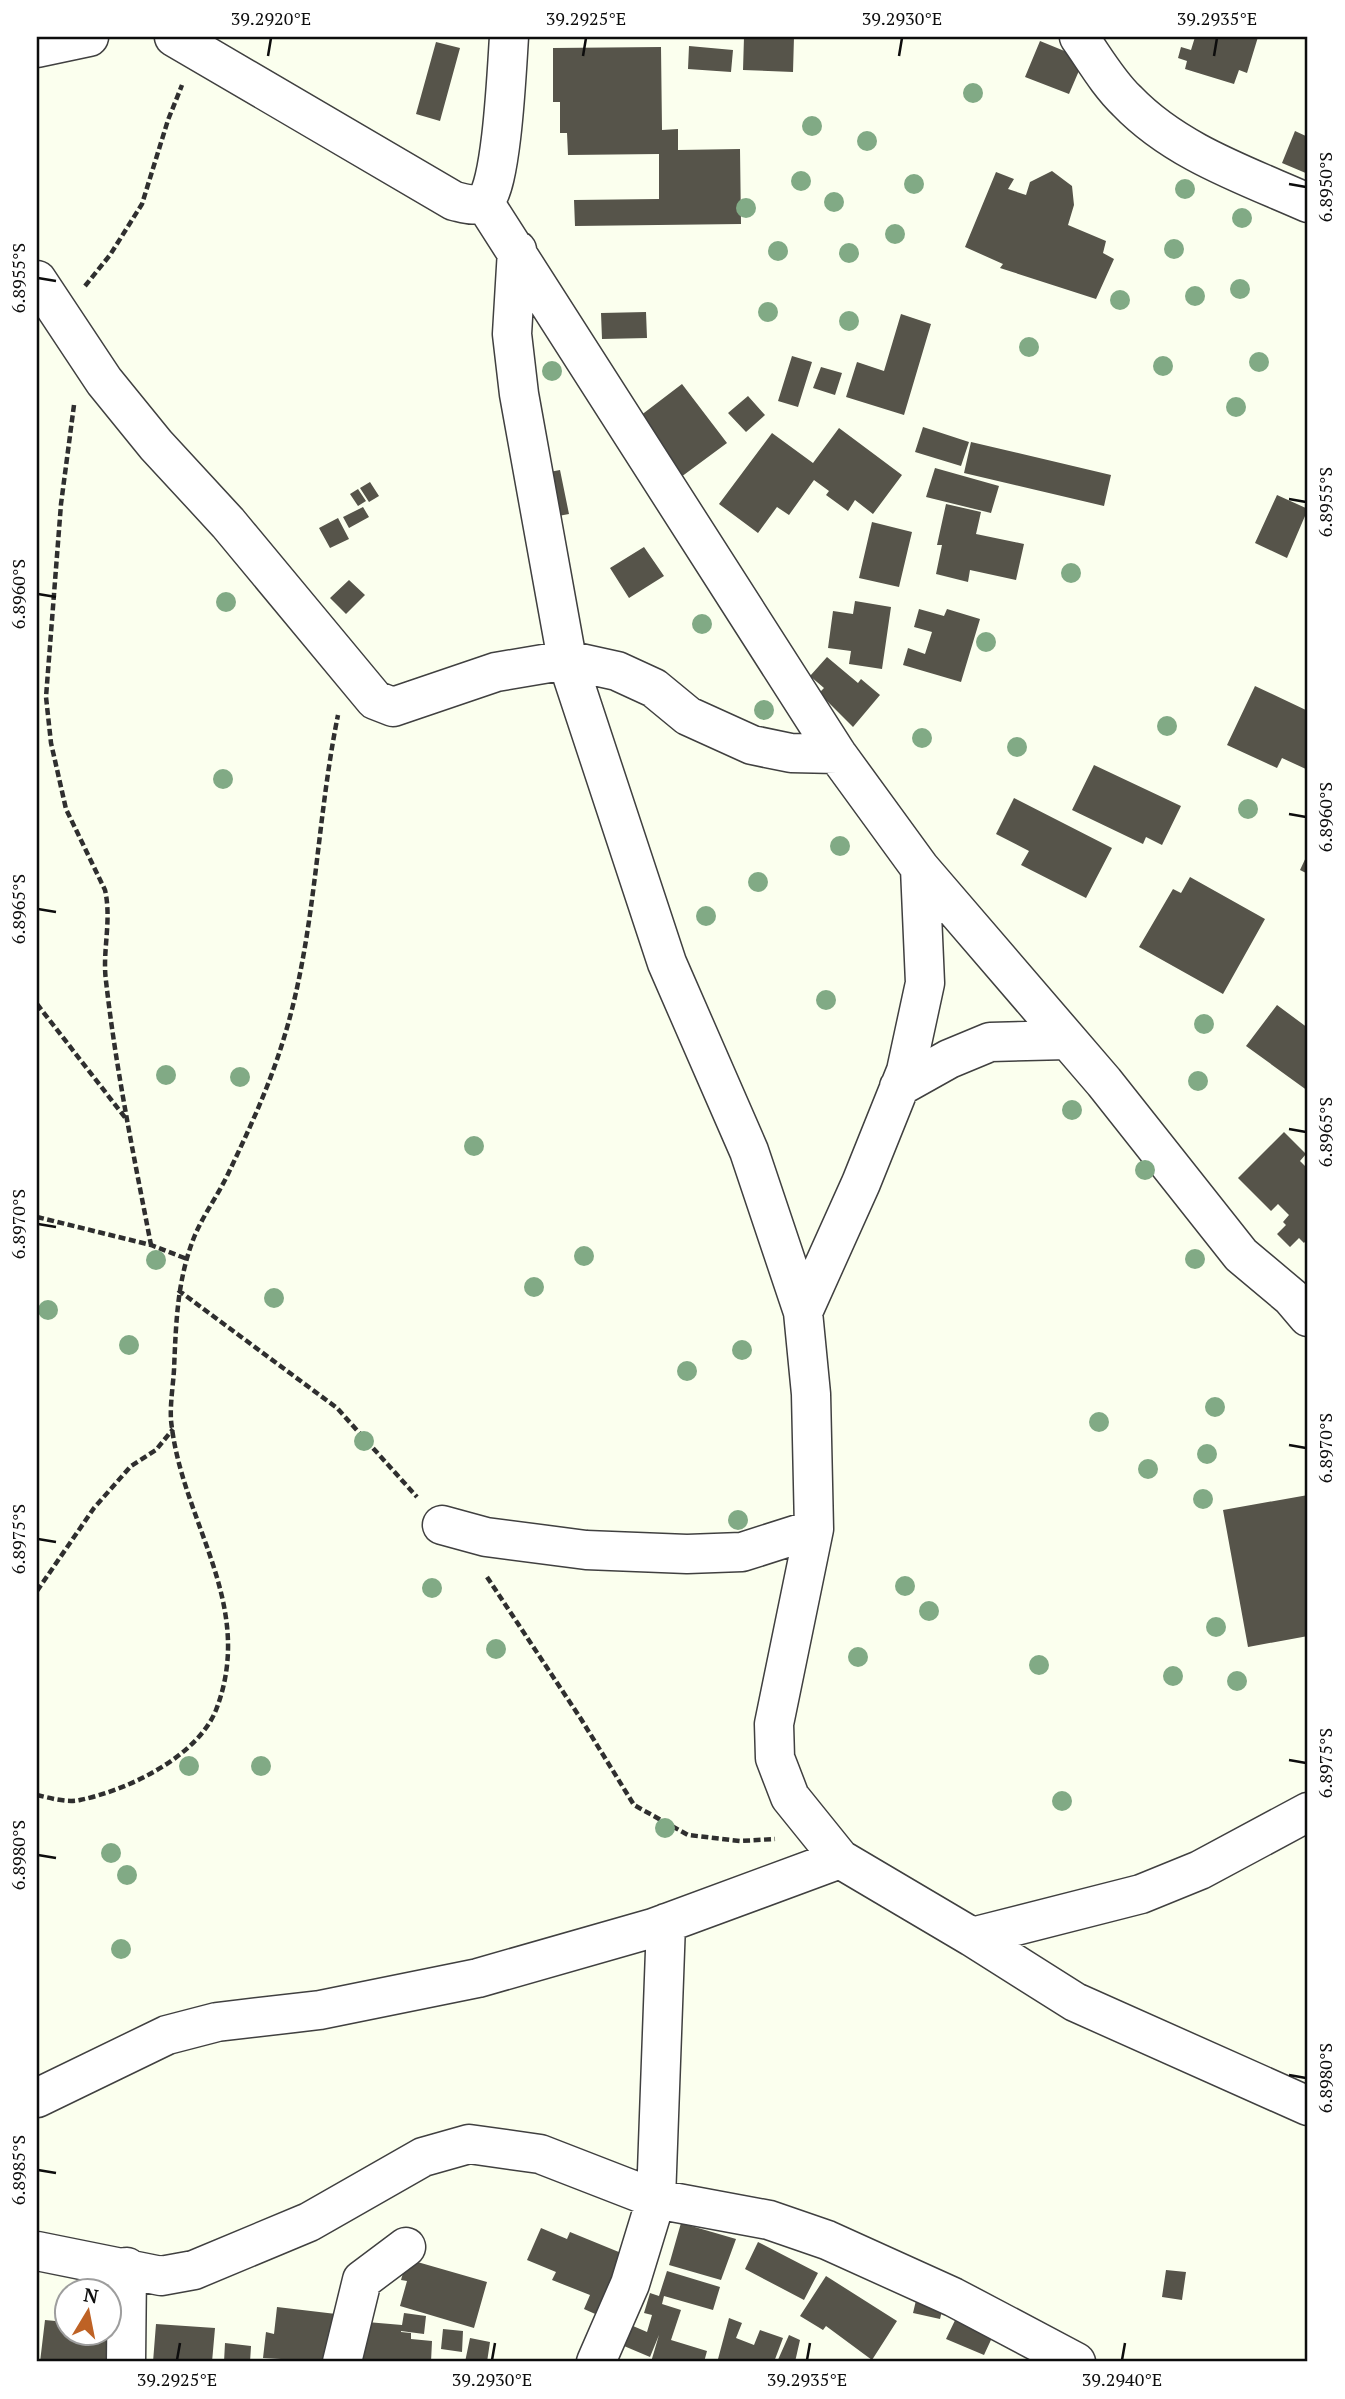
<svg xmlns="http://www.w3.org/2000/svg" width="1345" height="2399" viewBox="0 0 1345 2399" font-family="'PT Serif',serif">
<style>
.building{fill:#56544a}
.lines{fill:none;stroke-linecap:round;stroke-linejoin:round}
.minor-casing{stroke:#404040;stroke-width:41}
.path{stroke:#2f2f2f;stroke-width:4.5;stroke-dasharray:7 3.5;stroke-linecap:butt}
.minor{stroke:#fff;stroke-width:38}
.tree{fill:#81aa85}
.ticks{fill:none;stroke:#0d0d0d;stroke-width:2.5}
.neatline{fill:none;stroke:#0d0d0d;stroke-width:2.5}
.ticks-label{font-size:18px;text-anchor:middle;fill:#0d0d0d}
</style>
<rect width="100%" height="100%" fill="#fbffee"/>
<path class="building" d="M744,37H794L793,72L743,70Z
M1195,37H1258L1247,73L1239,70L1234,84L1185,69L1187,61L1178,58L1181,47L1191,50Z
M1040,41L1084,59L1069,94L1025,77Z
M436,42L460,48L440,121L416,114Z
M689,46L733,50L731,72L688,69Z
M661,47L662,130L678,129V150L740,149L741,224L575,226L574,200L659,199V154L568,155L567,133H560V102H553V48Z
M1295,131L1308,137V174L1282,163Z
M1052,171L1072,186L1074,205L1068,225L1106,241L1103,253L1114,259L1096,299L1000,268L1003,264L965,247L996,172L1014,179L1008,189L1026,195L1030,182Z
M646,312L647,338L602,339L601,313Z
M901,314L931,324L904,415L846,397L857,362L884,371Z
M792,356L812,362L798,407L778,401Z
M821,367L842,373L835,395L813,388Z
M682,384L727,443L681,477L636,419Z
M748,396L765,415L746,432L728,413Z
M923,427L969,442L961,466L915,452Z
M839,428L902,475L873,514L855,500L848,511L826,495L829,491L814,480L789,515L777,507L758,533L719,504L772,433L813,463Z
M971,442L1111,475L1104,506L964,473Z
M935,468L999,486L991,513L926,497Z
M560,470L569,514L553,517L544,473Z
M370,482L379,496L369,502L360,488Z
M358,489L366,501L358,506L350,494Z
M1277,495L1308,509L1287,558L1255,543Z
M946,504L981,512L976,534L1024,544L1016,580L970,570L968,582L936,574L942,545H937Z
M363,507L369,517L349,528L343,517Z
M338,518L349,539L330,548L319,528Z
M872,522L912,532L899,587L859,578Z
M644,547L664,576L629,598L610,568Z
M349,580L365,595L346,614L330,598Z
M855,601L891,607L882,669L849,664L851,651L828,648L833,611L853,614Z
M919,609L944,616L947,609L980,619L961,682L903,665L908,648L925,654L932,632L914,627Z
M827,657L858,683L861,679L880,695L853,727L819,693L824,688L810,676Z
M1255,686L1308,711V770L1282,758L1277,768L1227,745Z
M1094,765L1181,806L1162,845L1146,837L1143,844L1072,810Z
M1014,798L1112,848L1086,898L1021,865L1029,851L996,834Z
M1308,853V874L1300,870Z
M1190,877L1265,919L1223,994L1139,947L1173,889L1181,893Z
M1277,1005L1308,1028V1091L1246,1046Z
M1284,1132L1306,1154L1300,1161L1308,1169V1238L1304,1243L1299,1238L1290,1247L1277,1234L1286,1225L1283,1222L1289,1215L1278,1204L1271,1211L1238,1178Z
M1308,1495V1636L1248,1647L1223,1510Z
M681,2223L736,2239L721,2280L669,2265Z
M541,2228L567,2239L570,2232L631,2257L611,2321L584,2309L590,2295L552,2280L556,2272L527,2260Z
M758,2242L818,2273L804,2300L745,2269Z
M407,2259L487,2282L474,2328L400,2306L407,2281L401,2280Z
M1166,2270L1186,2272L1182,2300L1162,2297Z
M667,2271L720,2287L713,2310L664,2296L662,2304L681,2310L671,2340L707,2351L704,2362H651L659,2335L650,2357L624,2346L633,2326L647,2332L652,2315L644,2313L650,2293L659,2296Z
M826,2276L897,2321L872,2360L826,2326L823,2330L800,2316Z
M918,2292L945,2299L940,2319L913,2313Z
M277,2307L336,2314L335,2362L263,2358L266,2332L274,2334Z
M959,2312L996,2329L984,2355L946,2339Z
M404,2313L426,2316L424,2334L401,2331V2332L411,2333V2339L432,2341L431,2362H357L367,2322L402,2325Z
M729,2318L742,2323L736,2338L754,2345L760,2330L783,2338L774,2362H727L718,2359Z
M45,2320L66,2322V2332H108L119,2362H40Z
M156,2324L215,2328L212,2362H153Z
M443,2329L463,2331L462,2352L441,2349Z
M789,2335L800,2340L795,2362H777Z
M470,2338L490,2342L487,2362H465Z
M225,2343L251,2346L250,2362H224Z"/>
<g class="lines">
<g class="minor-casing">
<path id="minor" d="M174,37L454,201C464,203 476,208 485,201C502,185 507,65 509,37
M1079,37C1094,58 1108,83 1127,101C1176,152 1245,175 1308,203
M37,48L89,37
M484,202L837,754L920,868L1104,1082L1241,1255L1291,1297L1308,1317
M517,250L512,334L519,394L567,660L667,963L749,1151L803,1312L811,1394L814,1529L774,1724L775,1758L790,1797L840,1859L972,1937L1075,2002L1308,2106
M37,280L104,381L156,445L228,523L375,700L393,707L496,672L567,660L617,671L654,688L688,716L752,745L791,753L837,754
M899,1087L949,1059L990,1042L1068,1040
M803,1312L861,1183L906,1071L925,983L920,868
M442,1525L486,1537L586,1550L687,1554L742,1552L814,1529
M972,1937L1141,1894L1200,1870L1308,1812
M37,2098L167,2035L217,2022L320,2010L478,1978L653,1928L840,1859
M37,2251L161,2276L194,2270L309,2222L423,2157L469,2144L540,2154L656,2199L769,2220L827,2240L953,2297L1076,2362
M126,2362L127,2267
M342,2362L362,2280L406,2247
M596,2362L630,2284L656,2199L666,1923"/>
</g>
<path class="path" d="M85,286L110,255L142,204L168,120L182,85
M74,405L61,504L46,697L51,743L66,809L105,890C112,921 102,951 106,981C116,1070 134,1157 151,1245
M37,1004L127,1120
M37,1217L151,1245L187,1259
M178,1290L337,1408L417,1497
M487,1577L581,1719L634,1805L688,1835L740,1841L775,1839
M37,1591L94,1508L131,1466L156,1450L173,1429
M37,1795C50,1798 67,1803 80,1800C128,1790 197,1757 216,1710C257,1604 181,1522 171,1420C170,1404 173,1386 174,1370C176,1323 177,1279 195,1235C204,1214 218,1195 228,1174C248,1132 269,1087 283,1041C316,936 316,823 338,715"/>
<use href="#minor" class="minor"/>
</g>
<g class="tree">
<circle cx="973" cy="93" r="10"/>
<circle cx="812" cy="126" r="10"/>
<circle cx="867" cy="141" r="10"/>
<circle cx="801" cy="181" r="10"/>
<circle cx="914" cy="184" r="10"/>
<circle cx="1185" cy="189" r="10"/>
<circle cx="834" cy="202" r="10"/>
<circle cx="746" cy="208" r="10"/>
<circle cx="1242" cy="218" r="10"/>
<circle cx="895" cy="234" r="10"/>
<circle cx="1174" cy="249" r="10"/>
<circle cx="778" cy="251" r="10"/>
<circle cx="849" cy="253" r="10"/>
<circle cx="1240" cy="289" r="10"/>
<circle cx="1195" cy="296" r="10"/>
<circle cx="1120" cy="300" r="10"/>
<circle cx="768" cy="312" r="10"/>
<circle cx="849" cy="321" r="10"/>
<circle cx="1029" cy="347" r="10"/>
<circle cx="1259" cy="362" r="10"/>
<circle cx="1163" cy="366" r="10"/>
<circle cx="552" cy="371" r="10"/>
<circle cx="1236" cy="407" r="10"/>
<circle cx="1071" cy="573" r="10"/>
<circle cx="226" cy="602" r="10"/>
<circle cx="702" cy="624" r="10"/>
<circle cx="986" cy="642" r="10"/>
<circle cx="764" cy="710" r="10"/>
<circle cx="1167" cy="726" r="10"/>
<circle cx="922" cy="738" r="10"/>
<circle cx="1017" cy="747" r="10"/>
<circle cx="223" cy="779" r="10"/>
<circle cx="1248" cy="809" r="10"/>
<circle cx="840" cy="846" r="10"/>
<circle cx="758" cy="882" r="10"/>
<circle cx="706" cy="916" r="10"/>
<circle cx="826" cy="1000" r="10"/>
<circle cx="1204" cy="1024" r="10"/>
<circle cx="166" cy="1075" r="10"/>
<circle cx="240" cy="1077" r="10"/>
<circle cx="1198" cy="1081" r="10"/>
<circle cx="1072" cy="1110" r="10"/>
<circle cx="474" cy="1146" r="10"/>
<circle cx="1145" cy="1170" r="10"/>
<circle cx="584" cy="1256" r="10"/>
<circle cx="1195" cy="1259" r="10"/>
<circle cx="156" cy="1260" r="10"/>
<circle cx="534" cy="1287" r="10"/>
<circle cx="274" cy="1298" r="10"/>
<circle cx="48" cy="1310" r="10"/>
<circle cx="129" cy="1345" r="10"/>
<circle cx="742" cy="1350" r="10"/>
<circle cx="687" cy="1371" r="10"/>
<circle cx="1215" cy="1407" r="10"/>
<circle cx="1099" cy="1422" r="10"/>
<circle cx="364" cy="1441" r="10"/>
<circle cx="1207" cy="1454" r="10"/>
<circle cx="1148" cy="1469" r="10"/>
<circle cx="1203" cy="1499" r="10"/>
<circle cx="738" cy="1520" r="10"/>
<circle cx="905" cy="1586" r="10"/>
<circle cx="432" cy="1588" r="10"/>
<circle cx="929" cy="1611" r="10"/>
<circle cx="1216" cy="1627" r="10"/>
<circle cx="496" cy="1649" r="10"/>
<circle cx="858" cy="1657" r="10"/>
<circle cx="1039" cy="1665" r="10"/>
<circle cx="1173" cy="1676" r="10"/>
<circle cx="1237" cy="1681" r="10"/>
<circle cx="189" cy="1766" r="10"/>
<circle cx="261" cy="1766" r="10"/>
<circle cx="1062" cy="1801" r="10"/>
<circle cx="665" cy="1828" r="10"/>
<circle cx="111" cy="1853" r="10"/>
<circle cx="127" cy="1875" r="10"/>
<circle cx="121" cy="1949" r="10"/>
</g>
<path class="ticks" d="M268,56L271,38M583,56L586,38M899,56L902,38M1214,56L1217,38M1289,184L1306,187M38,278L56,281M1289,499L1306,502M38,594L56,597M1289,814L1306,817M38,909L56,912M1289,1129L1306,1132M38,1224L56,1227M1289,1445L1306,1448M38,1539L56,1542M1289,1760L1306,1763M38,1855L56,1858M1289,2075L1306,2078M38,2170L56,2173M177,2360L180,2343M492,2360L495,2343M807,2360L810,2343M1122,2360L1125,2343"/>
<rect width="1345" height="2399" fill="none" stroke="#ffffff" stroke-width="77"/>
<g transform="translate(88 2312) rotate(10)"><circle r="33" fill="#ffffff" stroke="#9e9e9e" stroke-width="2"/>
<path d="M0-5L12 26L0 18L-12 26Z" fill="#be6225"/>
<text y="-10" font-size="19" font-weight="bold" text-anchor="middle" fill="#0d0d0d">N</text>
</g>
<rect x="38" y="38" width="1268" height="2322" class="neatline"/>
<g class="ticks-label">
<text x="271" y="25">39.2920°E</text>
<text x="586" y="25">39.2925°E</text>
<text x="902" y="25">39.2930°E</text>
<text x="1217" y="25">39.2935°E</text>
<text transform="translate(1326 187) rotate(-90)" y="6">6.8950°S</text>
<text transform="translate(19 278) rotate(-90)" y="6">6.8955°S</text>
<text transform="translate(1326 502) rotate(-90)" y="6">6.8955°S</text>
<text transform="translate(19 594) rotate(-90)" y="6">6.8960°S</text>
<text transform="translate(1326 817) rotate(-90)" y="6">6.8960°S</text>
<text transform="translate(19 909) rotate(-90)" y="6">6.8965°S</text>
<text transform="translate(1326 1132) rotate(-90)" y="6">6.8965°S</text>
<text transform="translate(19 1224) rotate(-90)" y="6">6.8970°S</text>
<text transform="translate(1326 1448) rotate(-90)" y="6">6.8970°S</text>
<text transform="translate(19 1539) rotate(-90)" y="6">6.8975°S</text>
<text transform="translate(1326 1763) rotate(-90)" y="6">6.8975°S</text>
<text transform="translate(19 1855) rotate(-90)" y="6">6.8980°S</text>
<text transform="translate(1326 2078) rotate(-90)" y="6">6.8980°S</text>
<text transform="translate(19 2170) rotate(-90)" y="6">6.8985°S</text>
<text x="177" y="2386">39.2925°E</text>
<text x="492" y="2386">39.2930°E</text>
<text x="807" y="2386">39.2935°E</text>
<text x="1122" y="2386">39.2940°E</text>
</g>
</svg>
